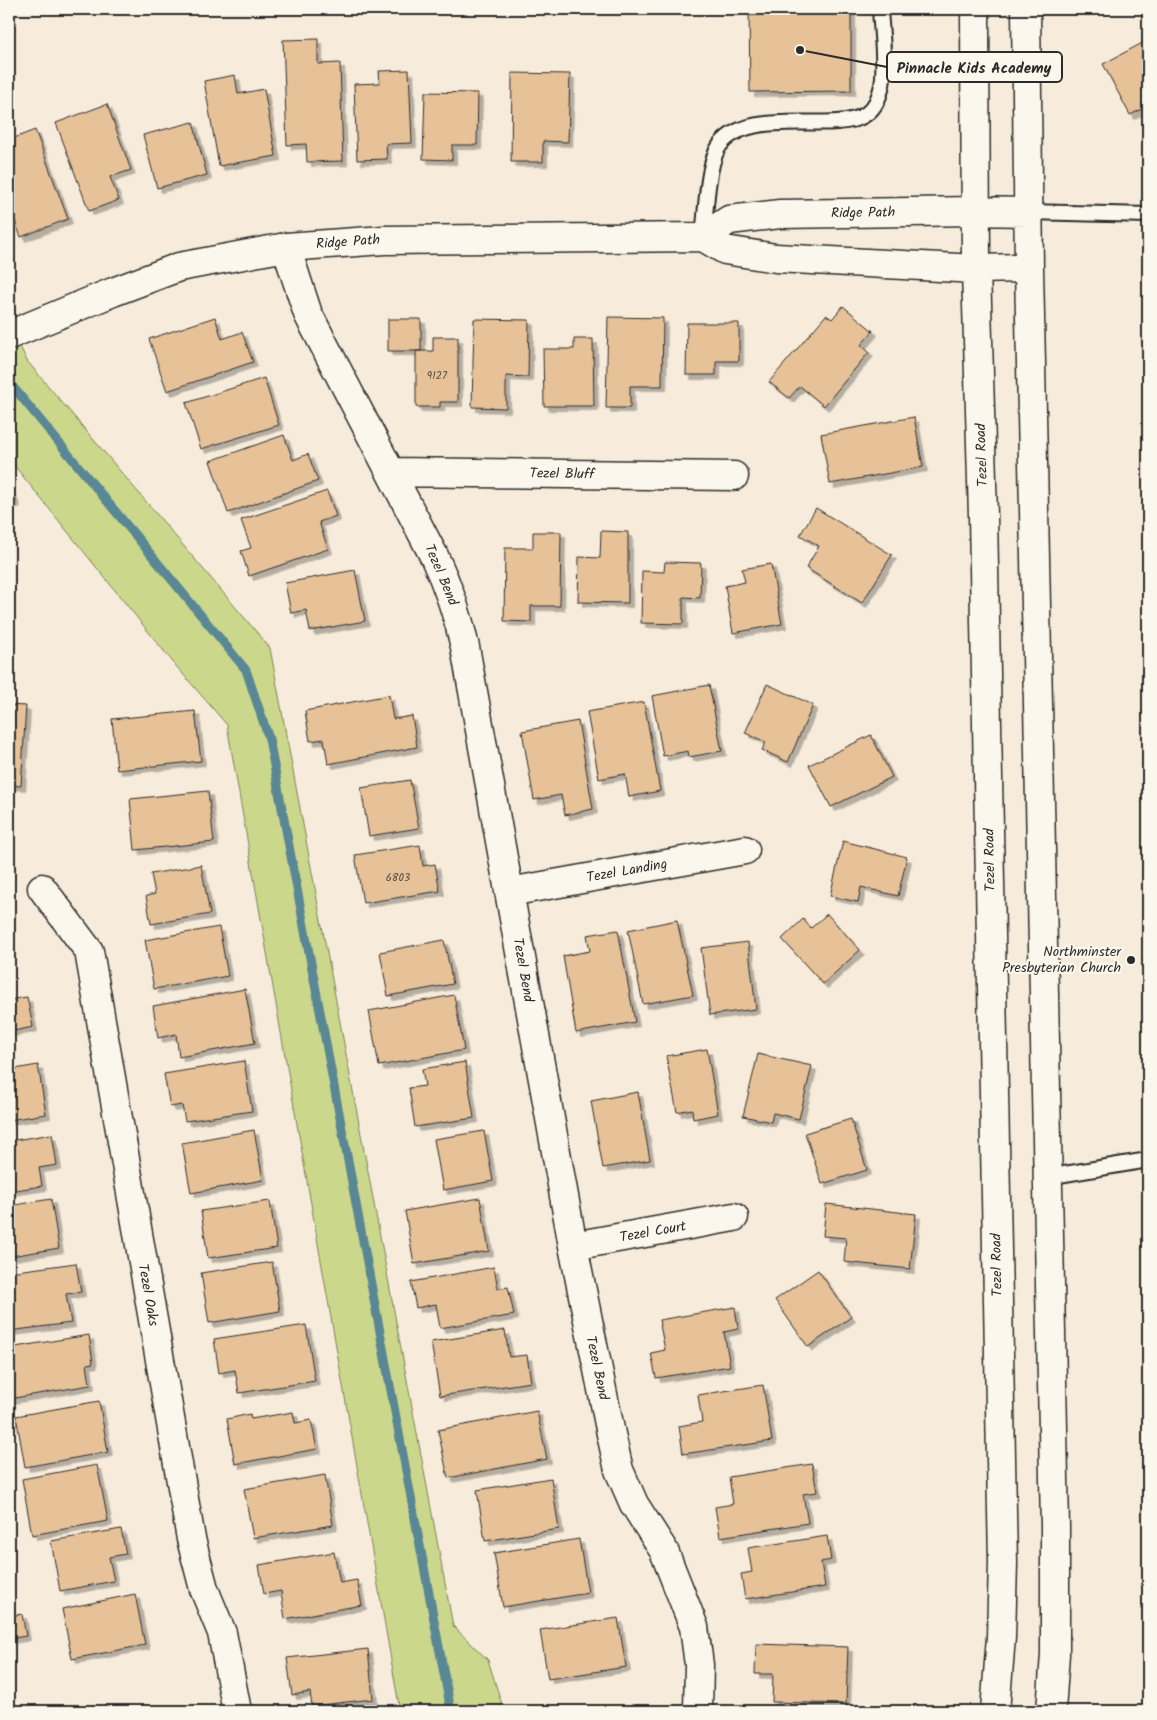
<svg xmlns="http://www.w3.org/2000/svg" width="1157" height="1720" viewBox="0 0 1157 1720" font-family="Kalam,sans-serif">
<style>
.green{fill:#cbd88b;stroke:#7b825b}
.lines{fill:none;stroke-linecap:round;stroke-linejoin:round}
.stream{stroke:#5a8795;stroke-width:9}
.building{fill:#e7c197;stroke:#2b2b2b;filter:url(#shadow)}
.lane-casing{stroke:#2b2b2b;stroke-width:18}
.street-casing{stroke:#2b2b2b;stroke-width:31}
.secondary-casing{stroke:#2b2b2b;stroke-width:31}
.lane{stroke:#fbf7ec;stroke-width:14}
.street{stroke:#fbf7ec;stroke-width:28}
.secondary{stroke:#fbf7ec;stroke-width:28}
.poi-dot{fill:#2b2b2b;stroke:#fbf7ec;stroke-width:2}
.labels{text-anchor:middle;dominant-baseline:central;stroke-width:4.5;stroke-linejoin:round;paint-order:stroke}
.number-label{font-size:11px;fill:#5a5046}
.street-label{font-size:14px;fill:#2b2b2b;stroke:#fbf7ec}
.poi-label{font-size:14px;fill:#2b2b2b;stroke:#fbf7ec;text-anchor:end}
.leader{fill:none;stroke:#2b2b2b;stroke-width:2}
.callout-dot{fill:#2b2b2b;stroke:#fbf7ec;stroke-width:2}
.callout{fill:#fbf7ec;stroke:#2b2b2b;stroke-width:2}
.callout-label{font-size:15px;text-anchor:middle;font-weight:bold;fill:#2b2b2b}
</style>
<defs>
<filter id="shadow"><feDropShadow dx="4.5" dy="4.5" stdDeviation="0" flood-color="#0004"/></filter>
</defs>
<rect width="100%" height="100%" fill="#f7ecdb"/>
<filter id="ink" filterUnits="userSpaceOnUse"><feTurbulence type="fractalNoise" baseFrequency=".02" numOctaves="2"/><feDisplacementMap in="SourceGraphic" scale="10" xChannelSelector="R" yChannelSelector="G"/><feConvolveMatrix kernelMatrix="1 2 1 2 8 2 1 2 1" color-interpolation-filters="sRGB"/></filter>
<g filter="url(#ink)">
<path class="green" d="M9,323L27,361L270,648L453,1626L488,1660L504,1711H400L227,725L176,666L9,459Z"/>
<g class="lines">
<path class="stream" d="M9,382L246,670L269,739L451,1711"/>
</g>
<path class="building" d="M749,9H851V91L750,92Z
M318,39V64L340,63L343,161L307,162L306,144L287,145L283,40Z
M1148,40V106L1130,115L1103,64Z
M409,70L412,143L386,144L387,159L357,160L354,84L380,83L379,71Z
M512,73L570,74L568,142L543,141V162H511Z
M235,75L238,94L264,89L276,156L219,166L204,81Z
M425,92L478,93L477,145H452V160L423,159Z
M107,104L131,170L110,177L119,200L89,211L56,123Z
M193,122L207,175L157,188L143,135Z
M35,130L68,219L21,237L9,205V140Z
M843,306L873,331L861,345L869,352L824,406L800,386L789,398L769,382L826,315L832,319Z
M215,317L222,339L242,332L253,362L167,391L149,339Z
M608,317L663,318L662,386H630V408H606Z
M388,319H421V351H388Z
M474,319L529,320L528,377L506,376V408L472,407Z
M687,323H739V361H716V375H686Z
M433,337H458V402H440V407H416V351H433Z
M574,339H593L594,406H544L543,349H574Z
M264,378L279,425L201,449L186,403Z
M914,417L923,467L830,484L821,434Z
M284,435L293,460L308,454L318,481L228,513L210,461Z
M9,486L16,502L9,505Z
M327,491L336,516L319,522L328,549L249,576L241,551L251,548L241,520Z
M816,508L892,555L862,603L806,568L819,546L800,535Z
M601,531L628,532V603L578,602L579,557L600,558Z
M533,532H561L560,606H531V622L504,621L505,548H533Z
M665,562L701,563L700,598L683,597V624L641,623L642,571L664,572Z
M771,564L782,624L733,633L725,586L745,582L742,569Z
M355,570L365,621L310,631L306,610L291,613L285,583Z
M767,684L813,705L788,762L762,750L766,742L745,733Z
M709,685L722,751L689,757L688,751L663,756L652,696Z
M389,695L393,719L412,716L417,747L328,764L324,739L310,741L305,711Z
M644,702L660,791L629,797L625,774L599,779L587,712Z
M9,705L26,706L21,786L9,785Z
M195,711L201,761L117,770L112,719Z
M578,721L593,809L565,815L561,795L534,800L522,731Z
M871,735L892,777L831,807L809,765Z
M410,780L419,828L369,836L361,788Z
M208,791L214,842L135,850L130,799Z
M843,841L907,857L898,896L861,887L858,902L830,896Z
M420,845L423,866L435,864L440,891L363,903L355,855Z
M201,865L210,914L151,924L146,896L155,894L151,874Z
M827,914L860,950L823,984L782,939L803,919L811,928Z
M677,920L693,995L643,1004L628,930Z
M219,927L228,976L154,989L145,940Z
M618,930L635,1022L576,1033L563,956L590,951L587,935Z
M444,940L453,984L388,996L380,952Z
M748,942L756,1009L710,1015L701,948Z
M245,989L255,1043L179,1057L176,1034L158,1038L153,1006Z
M454,995L464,1050L379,1066L369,1011Z
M27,997L33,1027L9,1032V1000Z
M707,1049L718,1114L693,1119L692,1109L677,1112L666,1056Z
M758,1054L812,1066L799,1119L773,1113L771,1122L743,1116Z
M244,1061L252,1111L185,1121L182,1105L170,1107L164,1074Z
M465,1062L474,1118L415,1127L409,1088L425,1086L422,1069Z
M38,1065L46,1114L9,1120V1070Z
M638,1092L650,1160L603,1168L591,1101Z
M851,1119L867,1170L822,1184L805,1133Z
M254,1130L263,1180L191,1193L182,1143Z
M484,1131L493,1181L443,1190L434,1139Z
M52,1134L57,1165L39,1168L42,1186L9,1191V1141Z
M480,1198L489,1251L414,1264L405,1211Z
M51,1199L59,1248L11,1256L9,1240V1206Z
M270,1201L277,1248L208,1258L201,1211Z
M826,1204L916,1214L910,1269L844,1262L846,1238L823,1236Z
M272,1262L280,1311L209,1323L201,1273Z
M76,1263L81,1292L66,1294L71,1323L9,1331V1272Z
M494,1267L498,1289L508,1287L514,1315L440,1328L436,1304L416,1308L411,1282Z
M818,1270L851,1317L808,1347L775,1300Z
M735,1307L738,1329L724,1332L730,1366L656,1378L651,1353L665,1350L659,1320Z
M306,1325L315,1381L239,1393L235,1370L219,1373L214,1339Z
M505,1330L509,1357L527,1355L531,1382L440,1396L431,1342Z
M89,1335L93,1363L87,1364L90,1385L9,1399V1348Z
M763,1385L772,1441L683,1454L679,1426L702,1422L698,1395Z
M99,1401L108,1452L25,1467L16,1416Z
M537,1411L547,1459L448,1478L438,1430Z
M293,1412L295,1423L311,1420L317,1449L235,1464L227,1419L250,1414L251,1419Z
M812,1464L817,1492L803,1494L808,1523L720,1537L715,1507L733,1504L729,1477Z
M97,1465L108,1521L32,1535L22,1479Z
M325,1475L333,1525L253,1538L244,1489Z
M551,1478L559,1529L485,1541L477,1490Z
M121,1529L126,1554L109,1557L114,1581L60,1591L51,1541Z
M827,1536L831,1560L821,1562L825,1587L745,1599L741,1574L752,1572L748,1548Z
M579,1539L588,1593L503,1607L494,1553Z
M334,1552L340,1583L357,1580L362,1605L285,1619L281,1591L264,1594L259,1565Z
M135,1594L145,1645L72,1659L62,1609Z
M22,1614L26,1636L9,1639V1616Z
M618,1618L626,1667L548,1679L540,1630Z
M756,1644L848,1647L846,1704L772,1702L773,1674H755Z
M368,1649L373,1699L312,1706L310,1692L292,1695L287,1658Z"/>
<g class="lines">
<g class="lane-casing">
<path id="lane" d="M1028,212L1148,215
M703,236C706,213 707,170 717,150C737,113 802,125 837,122C847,121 858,120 866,114C875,108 880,95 882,85C886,66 881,29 880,9
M1047,1177L1148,1160"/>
</g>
<g class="street-casing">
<path id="street" d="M286,247L308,314L434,556C448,586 458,615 465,647L573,1246L611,1434L619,1470L634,1504L664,1551L694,1627L699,1665L698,1711
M391,472L734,476
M42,888L89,951L191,1539L204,1589L222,1633L237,1711
M509,892L745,850
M573,1246L734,1217"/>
</g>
<g class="secondary-casing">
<path id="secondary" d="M975,9L976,269L983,516L1003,1563L1001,1637L995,1711
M1026,9L1029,268L1055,1527V1654L1051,1711
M703,237L729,220L780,214L976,211L1028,212
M9,335L113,292L179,267L286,247L384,240L703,237L725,250L776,258L976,269L1029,268"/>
</g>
<use href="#lane" class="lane"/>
<use href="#street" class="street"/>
<use href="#secondary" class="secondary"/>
</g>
</g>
<circle class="poi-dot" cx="1131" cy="960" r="5"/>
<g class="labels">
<g class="number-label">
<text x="437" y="376">9127</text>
<text x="398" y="878">6803</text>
</g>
<g class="street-label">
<text transform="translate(863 213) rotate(-1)">Ridge Path</text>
<text transform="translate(348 242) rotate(-4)">Ridge Path</text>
<text transform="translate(982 455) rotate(-92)">Tezel Road</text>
<text transform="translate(562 474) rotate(1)">Tezel Bluff</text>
<text transform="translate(441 575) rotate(67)">Tezel Bend</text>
<text transform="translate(990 860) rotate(-91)">Tezel Road</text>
<text transform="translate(627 871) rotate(-10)">Tezel Landing</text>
<text transform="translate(523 970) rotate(80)">Tezel Bend</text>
<text transform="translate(653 1232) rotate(-10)">Tezel Court</text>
<text transform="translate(997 1265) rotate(-91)">Tezel Road</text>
<text transform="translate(148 1295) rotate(80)">Tezel Oaks</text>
<text transform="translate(597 1368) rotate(78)">Tezel Bend</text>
</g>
<g class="poi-label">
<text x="1121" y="952">Northminster<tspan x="1121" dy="16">Presbyterian Church</tspan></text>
</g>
</g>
<path class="leader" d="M800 50L887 67"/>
<circle class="callout-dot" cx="800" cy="50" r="5"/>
<rect class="callout" x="887" y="52" width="175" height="30" rx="5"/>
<g class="callout-label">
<text x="974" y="73">Pinnacle Kids Academy</text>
</g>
<rect width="1157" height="1720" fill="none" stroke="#fbf7ec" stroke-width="30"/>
<rect x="15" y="15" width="1127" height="1690" fill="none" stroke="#2b2b2b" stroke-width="2" filter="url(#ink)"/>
</svg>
